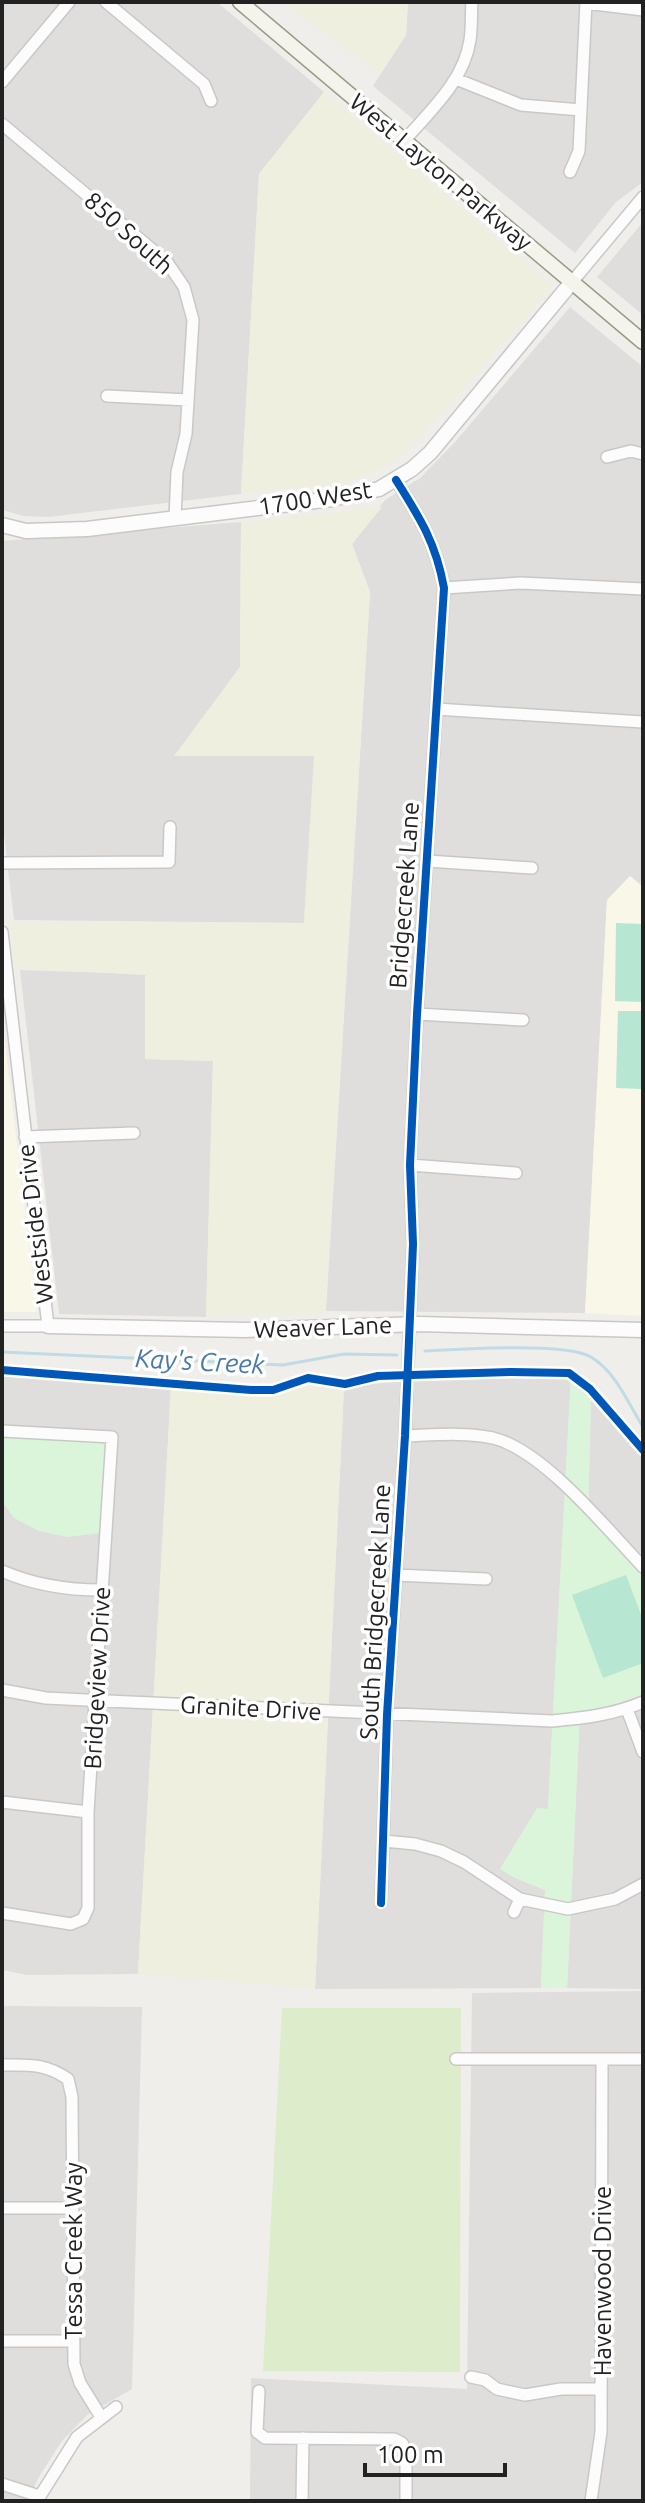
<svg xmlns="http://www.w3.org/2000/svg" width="645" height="2503" viewBox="0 0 645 2503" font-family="Ubuntu,sans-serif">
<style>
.residential{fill:#dfdedc}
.education{fill:#f8f7e8}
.farmland{fill:#efefdf}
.grass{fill:#ddeccb}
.park{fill:#daf5da}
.pitch{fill:#b7e6d2}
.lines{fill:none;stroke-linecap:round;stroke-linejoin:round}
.stream{stroke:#bfdbe3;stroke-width:3}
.minor-casing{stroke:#c9c8c7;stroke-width:14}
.tertiary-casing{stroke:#c9c8c7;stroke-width:17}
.secondary-casing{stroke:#999a82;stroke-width:17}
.minor{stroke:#fdfcfc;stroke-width:11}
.tertiary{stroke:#fdfcfc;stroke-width:14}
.secondary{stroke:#f4f4ed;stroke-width:14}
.cycleway-casing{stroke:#fff;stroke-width:13}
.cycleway{stroke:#0057b8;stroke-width:8}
.labels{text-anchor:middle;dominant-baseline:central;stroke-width:7;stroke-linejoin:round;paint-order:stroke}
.street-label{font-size:24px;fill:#222;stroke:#fff}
.water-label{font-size:26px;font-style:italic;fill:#4a7aab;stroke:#fff}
</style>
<rect width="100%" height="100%" fill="#f0eeeb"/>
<path class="residential" d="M2,2H217L324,92L259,174L241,494L48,517L24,516L2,510Z
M408,2H643V182L616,202L575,253L373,86L406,35Z
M643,222V315L597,277Z
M570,307L643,367V887L630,876L607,900L585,1313L326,1311L370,592L352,544L385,500L420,478L455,442Z
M241,522L240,667L175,756H315L304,923L14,920L2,817V541Z
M20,970L145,974V1059L213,1061L206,1317L59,1314Z
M2,1373L171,1387L138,1974L27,1975L2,1970Z
M571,1376L548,1809L513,1877L545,1890L541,1988L315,1989L344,1387L403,1381Z
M591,1393L637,1447L643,1458V1574L588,1518Z
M643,1695V1989L567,1988L580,1712L603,1708Z
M643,1991V2501H250L251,2378L467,2389L472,1993Z
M2,2006L142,2007L132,2389L87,2415L62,2441L40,2475L27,2501H2Z"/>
<path class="education" d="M630,876L643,887V1316L585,1313L607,900Z
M2,1018L37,1312H2Z"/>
<path class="farmland" d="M284,2H408L406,35L380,73Z
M324,92L553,286L420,438L390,464L373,473L339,484L241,494L259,174Z
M382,507L352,544L370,592L325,1313L206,1315L213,1061L145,1059V975L15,968L10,921L304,923L314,756H174L240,667L241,522Z
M171,1387H344L315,1989L138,1974Z"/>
<path class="grass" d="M282,2008H461L460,2372L263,2371Z"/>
<path class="park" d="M571,1376L591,1393L588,1518L643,1574V1694L602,1708L580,1712L567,1988H541L545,1890L513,1877L500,1869L537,1808L548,1809Z
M2,1437L106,1442L100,1533L67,1537L39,1531L14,1518L2,1501Z"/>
<path class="pitch" d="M616,923L643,924V1002L615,1001Z
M618,1011H643V1089L616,1088Z
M626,1575L643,1620V1663L603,1678L572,1595Z"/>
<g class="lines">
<path class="stream" d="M425,1351C457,1349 567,1342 591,1357C616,1372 628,1403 643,1427
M2,1352L283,1365L344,1354L397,1355"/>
<g class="minor-casing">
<path id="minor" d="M106,2L204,84L211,101
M586,3L643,10
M456,79L521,105L581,110
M2,82L69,2
M2,124L167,262L184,287L193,320L186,434L177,472L175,518
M404,141C430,111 464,81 470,40C472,28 471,15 472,2
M570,172L579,151L586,2
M572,282L643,197
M107,396L188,400
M607,457L631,451L643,454
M444,588L521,583L643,589
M436,709L643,722
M427,861L532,868
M2,863L169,862L170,827
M2,932L48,1326H2
M417,1014L523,1020
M25,1137L134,1133
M410,1165L516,1173
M2,1431L112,1437L88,1812V1908L83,1919L71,1924L2,1913
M405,1436C434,1435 465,1432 493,1438C543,1450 606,1528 643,1567
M2,1571C34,1585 67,1590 102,1590
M396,1575L486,1579
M2,1690L46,1698L86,1700L552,1721C583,1718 613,1715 643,1702
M627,1709L643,1752
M2,1802L88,1812
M384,1841L415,1844L441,1851L464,1862L520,1899L568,1909L615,1899L643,1884
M381,1903L387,1715L405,1436L413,1244L410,1165L417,1014L444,588C436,543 420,518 396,480
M514,1912L520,1899
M456,2059H643
M2,2065C29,2065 45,2063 68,2079L72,2097L74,2364L80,2383L101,2417
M2,2208H72
M2,2341H73
M471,2377L485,2380L497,2389L525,2395L561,2389H601
M259,2391L257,2432L265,2438L394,2439L402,2443L406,2450V2501
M2,2484L39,2496
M37,2501L77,2437L116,2407
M302,2501L303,2438
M591,2501L601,2432L602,2060"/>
</g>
<g class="tertiary-casing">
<path id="tertiary" d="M2,525L26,531L87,529L332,499L379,489L412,469L430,453L572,282
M48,1326L245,1330L419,1324L643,1330"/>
</g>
<g class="secondary-casing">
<path id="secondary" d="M240,2L643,342"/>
</g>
<use href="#minor" class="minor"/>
<use href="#tertiary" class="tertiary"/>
<use href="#secondary" class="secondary"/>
<g class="cycleway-casing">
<path id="cycleway" d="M2,1370L251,1390H273L308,1378L345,1384L378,1376L511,1372L569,1373L590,1389L643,1450
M381,1903L387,1715L405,1436L413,1244L410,1165L417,1014L444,588C436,543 420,518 396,480"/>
</g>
<use href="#cycleway" class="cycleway"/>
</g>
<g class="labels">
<g class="street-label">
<text transform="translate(441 172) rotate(40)">West Layton Parkway</text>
<text transform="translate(129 233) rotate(42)">850 South</text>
<text transform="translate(315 498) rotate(-9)">1700 West</text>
<text transform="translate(404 895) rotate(-86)">Bridgecreek Lane</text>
<text transform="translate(35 1224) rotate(-97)">Westside Drive</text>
<text transform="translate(323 1327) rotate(-2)">Weaver Lane</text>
<text transform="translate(375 1612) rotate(-87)">South Bridgecreek Lane</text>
<text transform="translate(97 1678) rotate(-87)">Bridgeview Drive</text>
<text transform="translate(251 1708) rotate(3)">Granite Drive</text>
<text transform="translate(73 2251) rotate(-90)">Tessa Creek Way</text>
<text transform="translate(602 2281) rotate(-90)">Havenwood Drive</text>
</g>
<g class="water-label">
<text transform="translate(200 1361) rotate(3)">Kay's Creek</text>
</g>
</g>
<rect width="645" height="2503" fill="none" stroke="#222222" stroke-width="8"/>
<path d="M365 2463v12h140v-12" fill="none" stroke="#222222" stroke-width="4"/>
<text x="377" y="2463" font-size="24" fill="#222222" stroke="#ffffff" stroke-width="6" paint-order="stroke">100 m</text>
</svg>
